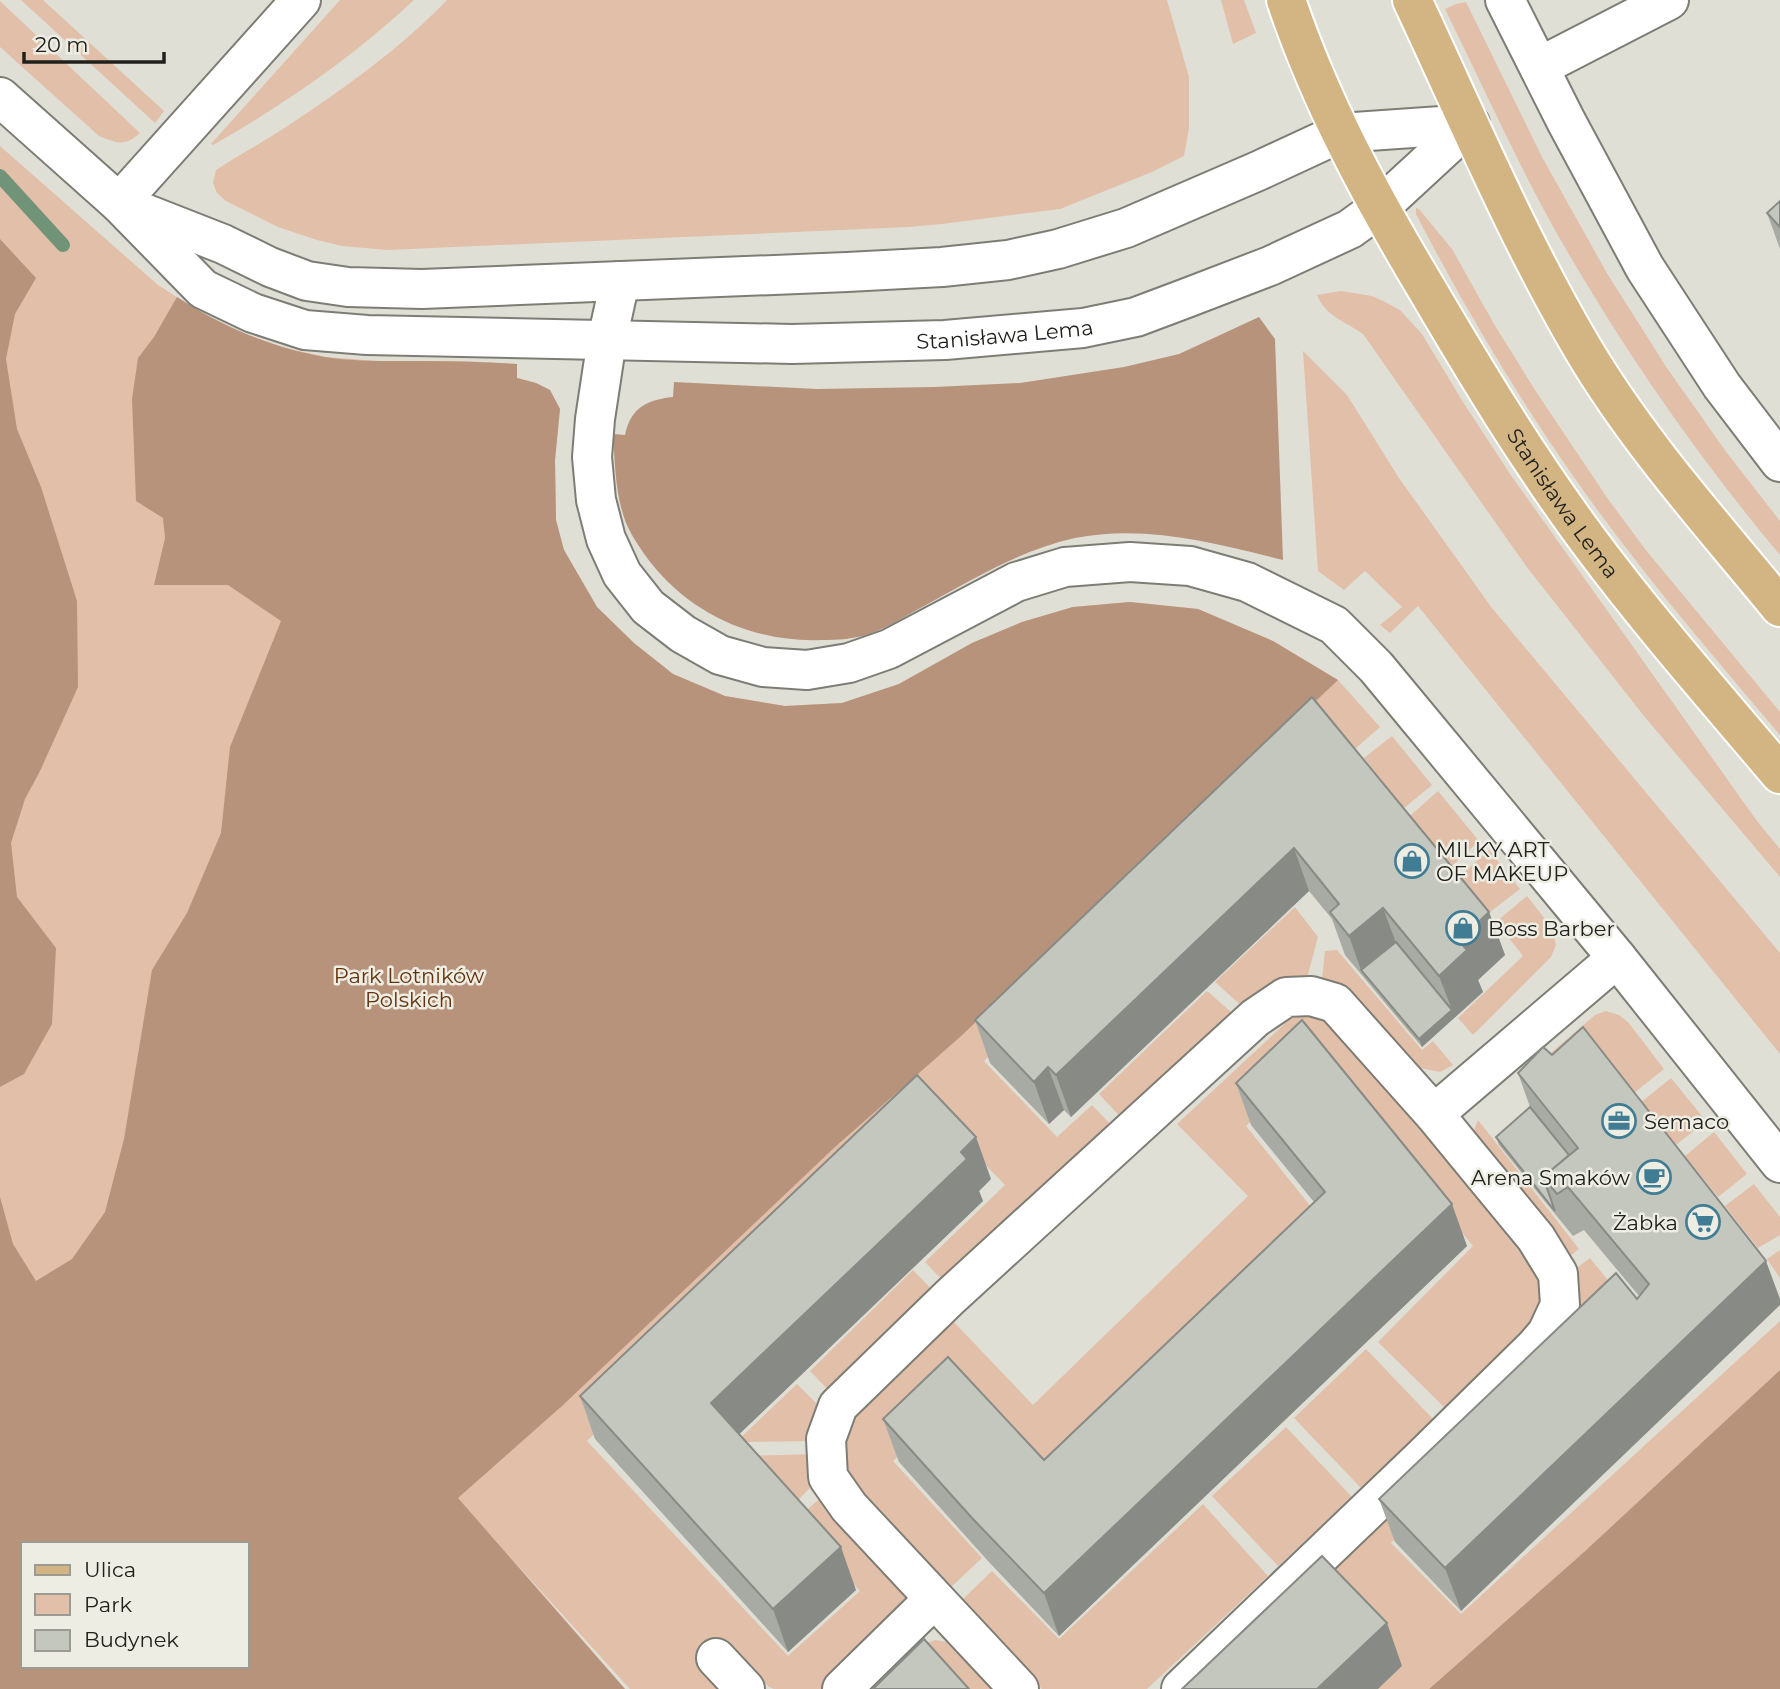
<svg xmlns="http://www.w3.org/2000/svg" width="1780" height="1689" viewBox="0 0 1780 1689" font-family="Montserrat,sans-serif">
<style>
.green{fill:#e2bfa9;fill-rule:evenodd}
.forest{fill:#b8937c;fill-rule:evenodd}
.lines{fill:none;stroke-linecap:round;stroke-linejoin:round}
.stream{stroke:#719479;stroke-width:14}
.minor-casing{stroke:#7e7d75;stroke-width:42}
.major-casing{stroke:#fff;stroke-width:42}
.minor{stroke:#fff;stroke-width:38}
.major{stroke:#d2b582;stroke-width:38}
.wall{fill:#a8aba3}
.shaded-wall{fill:#888b85}
.building{fill:#c3c7be;stroke:#888b85;stroke-width:2}
.labels{text-anchor:middle;dominant-baseline:central;stroke-width:5;stroke-linejoin:round;paint-order:stroke}
.street-label{font-size:21px;fill:#20201d;stroke:#edede3}
.poi-label{font-size:21px;fill:#20201d;stroke:#edede3;text-anchor:start}
.park-label{font-size:21px;fill:#64330c;stroke:#edede3}
</style>
<rect width="100%" height="100%" fill="#e0dfd6"/>
<path class="green" d="M21,0H43L164,111L155,123Z
M340,0H414C353,57 285,104 213,145L211,144Z
M447,0H1167L1189,77V128L1184,156L1152,172L1060,209L942,224L909,227L388,250L342,246L317,240L278,227L226,201L217,193L213,183L216,170C239,155 263,142 286,127C342,90 400,49 447,0Z
M1221,0H1244L1256,33L1233,44Z
M0,1L1,2L140,133C125,147 116,143 99,136L0,47Z
M1466,2L1542,157L1608,275L1667,368L1727,453L1780,521V555C1696,455 1621,346 1556,232C1516,160 1482,84 1445,9L1456,4Z
M0,146L158,285L205,315L250,336L286,348L326,357L378,361H464L517,364V378L536,383L550,390L560,409L555,460L556,520L564,550L597,607L634,643L673,674L725,696L785,706L842,703L899,684L972,643L1022,622L1073,607L1130,602L1198,609L1273,641L1338,680L1380,727L1348,755L1329,731L984,1061L1057,1137L1092,1105L1116,1130L952,1290L925,1262L1005,1185L934,1111L587,1441L788,1656L860,1591L797,1519L827,1492L925,1601L826,1689H774L769,1687L730,1644L708,1664L730,1689H630L512,1559L625,1689H0ZM23,1544H247V1666H23Z
M1416,208L1419,209L1452,249L1494,324L1535,390L1608,499L1645,549L1780,712V735C1708,650 1635,565 1571,473C1514,391 1462,303 1416,214Z
M1341,291L1372,296L1385,302L1400,310L1422,334L1463,402L1510,474L1757,821L1780,849V877L1644,716L1526,566L1363,334C1345,321 1326,317 1317,295Z
M1303,351L1347,395L1399,478L1492,608L1780,953V1054L1418,606L1390,633L1380,625L1402,607L1365,571L1344,590L1318,571Z
M1392,736L1432,785L1403,809L1364,758Z
M1438,791L1479,841L1451,867L1410,816Z
M1489,850L1520,889L1490,912L1459,877Z
M1527,896L1552,928L1556,945L1551,957L1473,1035L1458,1018L1523,956L1496,922Z
M1295,907L1318,937L1307,978L1245,1009L1215,982Z
M1337,950L1422,1050L1433,1041L1453,1065L1440,1072L1420,1068L1354,994L1322,979L1325,951Z
M1207,991L1238,1018L1128,1125L1099,1094Z
M1606,1011L1619,1015L1628,1022L1664,1069L1634,1093L1545,1058L1595,1015Z
M1313,1015L1332,1023L1545,1279L1544,1306L1528,1330L1446,1409L1378,1342L1473,1246L1318,1059L1246,1126L1332,1233L1061,1492L965,1394L893,1461L982,1558L949,1589L844,1479L842,1419L953,1321L1033,1405L1248,1196L1177,1124L1291,1018Z
M1671,1078L1706,1121L1676,1145L1640,1103Z
M1478,1120L1579,1249L1561,1263L1473,1133Z
M1714,1132L1747,1174L1718,1197L1685,1156Z
M1754,1184L1780,1217V1235L1758,1248L1725,1206Z
M1780,1250V1278L1767,1259Z
M1590,1258L1632,1310L1555,1339L1565,1277Z
M913,1270L941,1299L837,1399L810,1371Z
M1780,1321V1370L1584,1552L1429,1689H1378L1402,1666L1251,1631L1419,1471L1441,1493L1391,1543L1461,1614Z
M1366,1349L1433,1419L1361,1488L1294,1418Z
M797,1384L826,1413L817,1441L736,1442Z
M1286,1427L1352,1497L1278,1566L1212,1496Z
M817,1454L820,1478L789,1509L739,1456Z
M1203,1504L1268,1576L1147,1689H1042L961,1601L992,1571L1059,1639Z
M935,1640L953,1643L1006,1689H868L917,1647Z"/>
<path class="forest" d="M0,239L36,278L15,314L6,359L17,429L41,487L77,601L78,687L40,771L25,799L11,843L17,897L56,948L52,1024L24,1074L0,1087Z
M177,297C222,326 271,348 325,357C358,362 393,361 426,361C457,361 487,362 517,364V378L536,383L550,390L560,409L555,460L556,520L564,550L597,607L634,643L673,674L725,696L785,706L842,703L899,684L972,643L1022,622L1073,607L1130,602L1198,609L1273,641L1338,680L960,1037L835,1147L562,1406L458,1498L625,1689H0V1197L13,1244L36,1281L72,1259L105,1212L124,1139L152,970L187,913L221,833L230,747L281,621L228,585H154L165,538L163,518L136,501L132,399L138,358L154,337ZM23,1544H247V1666H23Z
M1259,317L1275,339L1283,560C1216,543 1144,524 1075,538C1021,550 973,579 926,605C907,615 889,627 869,634C855,639 837,640 822,640C756,643 692,615 651,563C642,551 632,537 626,523C615,494 615,464 613,434L625,435C631,407 647,400 673,397L674,382L817,389L934,387L1020,383L1124,367L1179,354Z
M1780,1370V1689H1429L1584,1552Z"/>
<g class="lines">
<path class="stream" d="M0,176L63,245"/>
<g class="minor-casing">
<g id="minor">
<path d="M1505,0L1566,121L1645,268L1722,386L1780,462"/>
<path d="M1539,67L1669,0"/>
<path id="s1" d="M0,97L119,203L203,289L253,313L305,330L367,335L792,344L945,340L1083,328L1136,317L1184,299L1270,266L1350,229L1379,208L1470,124"/>
<path d="M119,203L301,0"/>
<path d="M131,208L223,244L270,267L307,281L348,287L422,289L847,272L942,267L1008,260L1058,249L1126,228L1258,171L1340,133L1470,124"/>
<path d="M620,281L607,340L595,419L592,457L596,500L606,539L622,574L648,607L683,634L720,655L763,667L807,670L849,663L889,649L1016,582L1065,567L1130,562L1190,566L1247,582L1334,625L1376,667L1617,958L1780,1163"/>
<path d="M1434,1114L1617,958"/>
<path d="M716,1658L745,1689"/>
<path d="M842,1689L934,1599"/>
<path d="M1019,1689L849,1507L828,1477L826,1439L838,1406L950,1297L1255,1018L1286,997L1311,996L1335,1003L1434,1114L1475,1164L1536,1238L1558,1274L1560,1305L1547,1333L1535,1347L1421,1459L1181,1689"/>
</g>
</g>
<g class="major-casing">
<g id="major">
<path id="s2" d="M1286,0C1320,101 1370,194 1425,286C1476,373 1528,459 1588,540C1648,621 1715,697 1780,774"/>
<path d="M1412,0C1467,117 1517,237 1583,349C1638,442 1712,524 1780,607"/>
</g>
</g>
<use href="#minor" class="minor"/>
<use href="#major" class="major"/>
</g>
<path class="wall" d="M1780,201V249L1767,213Z
M1312,697L1489,912L1505,955L1478,980L1483,992L1422,1047L1345,955L1332,919L1309,891L1071,1117L1064,1110L1049,1124L990,1063L975,1020Z
M1518,1073L1766,1261L1461,1611L1395,1542L1379,1499L1639,1296L1584,1230L1573,1236L1499,1145L1496,1137L1530,1107Z
M1236,1083L1467,1246L1059,1636L988,1561L899,1462L883,1419L1044,1460L1314,1202L1251,1125Z
M991,1179L979,1191L983,1201L739,1434L856,1590L788,1652L595,1439L580,1396Z"/>
<path class="shaded-wall" d="M1294,848L1309,891L1071,1117L1056,1075Z
M1383,908L1399,951L1361,970L1349,936Z
M1489,912L1505,955L1478,980L1483,992L1422,1047L1419,1039L1452,1010L1439,976L1459,941Z
M1048,1067L1064,1110L1049,1124L1034,1082Z
M976,1137L991,1179L979,1191L983,1201L727,1446L711,1403Z
M1452,1204L1467,1246L1059,1636L1044,1593Z
M1766,1261L1780,1299V1305L1461,1611L1445,1568Z
M841,1547L856,1590L788,1652L773,1609Z
M1387,1623L1402,1666L1378,1689H1317Z"/>
<path class="building" d="M1780,201V227L1767,213Z
M1312,697L1489,912L1459,941L1467,950L1439,976L1383,908L1349,936L1330,912L1339,904L1294,848L1056,1075L1048,1067L1034,1082L975,1020Z
M1396,942L1452,1010L1419,1039L1361,970Z
M1302,1020L1452,1204L1044,1593L972,1518L883,1419L948,1357L1044,1460L1325,1192L1236,1083Z
M1583,1027L1766,1261L1445,1568L1379,1499L1616,1273L1637,1299L1649,1284L1568,1187L1557,1194L1543,1177L1578,1148L1518,1073L1543,1047L1552,1055Z
M917,1075L976,1137L961,1152L967,1159L711,1403L841,1547L773,1609L580,1396Z
M1530,1107L1569,1155L1543,1177L1555,1211L1496,1137Z
M1322,1556L1387,1623L1317,1689H1182Z
M924,1639L969,1689H873Z"/>
<defs>
<g id="shop-ring" transform="scale(1.75)"><circle r="9.5" fill="#edede3" stroke="#407d94" stroke-width="1.5"/><path d="M-5-2.5h2.3a2.7 3.5 0 0 1 5.4 0H5L5.5 6h-11ZM-1.5-2.5h3a1.5 2.3 0 0 0-3 0Z" fill="#407d94"/></g>
<g id="office-ring" transform="scale(1.75)"><circle r="9.5" fill="#edede3" stroke="#407d94" stroke-width="1.5"/><path d="M-6-3h4V-5.5h4V-3h4V5H-6ZM-1-4.5V-3h2v-1.5ZM-6 0V1H6V0Z" fill="#407d94"/></g>
<g id="cafe-ring" transform="scale(1.75)"><circle r="9.5" fill="#edede3" stroke="#407d94" stroke-width="1.5"/><path d="M-5.5-4.5H6V0H3Q3 3.5 0 3.5H-2.5Q-5.5 3.5-5.5 0ZM3-3.2v2h1.7v-2ZM-6 4.5H4V6H-6Z" fill="#407d94"/></g>
<g id="supermarket-ring" transform="scale(1.75)"><circle r="9.5" fill="#edede3" stroke="#407d94" stroke-width="1.5"/><path d="M-6-5.5h2.5l.6 2H6L4.5 2H-2.5L-4.4-4H-6ZM-1.5 3.2a1.3 1.3 0 1 0 .1 0ZM3 3.2a1.3 1.3 0 1 0 .1 0Z" fill="#407d94"/></g>
</defs>
<g fill-rule="evenodd">
<use href="#shop-ring" x="1412" y="861"/>
<use href="#shop-ring" x="1463" y="928"/>
<use href="#office-ring" x="1619" y="1121"/>
<use href="#cafe-ring" x="1654" y="1177"/>
<use href="#supermarket-ring" x="1703" y="1222"/>
</g>
<g class="labels">
<g class="street-label">
<text stroke="none"><textPath href="#s1" startOffset="1090">Stanisława Lema</textPath></text>
<text stroke="none"><textPath href="#s2" startOffset="576">Stanisława Lema</textPath></text>
</g>
<g class="poi-label">
<text x="1436" y="849">MILKY ART<tspan x="1436" dy="24">OF MAKEUP</tspan></text>
<text x="1488" y="928">Boss Barber</text>
<text x="1644" y="1121">Semaco</text>
<text x="1630" y="1177" text-anchor="end">Arena Smaków</text>
<text x="1678" y="1222" text-anchor="end">Żabka</text>
</g>
<g class="park-label">
<text x="409" y="975">Park Lotników<tspan x="409" dy="24">Polskich</tspan></text>
</g>
</g>
<rect x="21" y="1542" width="228" height="126" fill="#edede3" stroke="#9b9b94" stroke-width="2"/>
<rect x="35" y="1565" width="35" height="10" fill="#d2b582" stroke="#9b9b94" stroke-width="2"/>
<text x="84" y="1577" font-size="21" fill="#20201d">Ulica</text>
<rect x="35" y="1594" width="35" height="21" fill="#e2bfa9" stroke="#9b9b94" stroke-width="2"/>
<text x="84" y="1612" font-size="21" fill="#20201d">Park</text>
<rect x="35" y="1630" width="35" height="21" fill="#c3c7be" stroke="#9b9b94" stroke-width="2"/>
<text x="84" y="1647" font-size="21" fill="#20201d">Budynek</text>
<path d="M24 52v10h140v-10" fill="none" stroke="#20201d" stroke-width="3.5"/>
<text x="35" y="52" font-size="21" fill="#20201d" stroke="#edede3" stroke-width="5" paint-order="stroke">20 m</text>
</svg>
